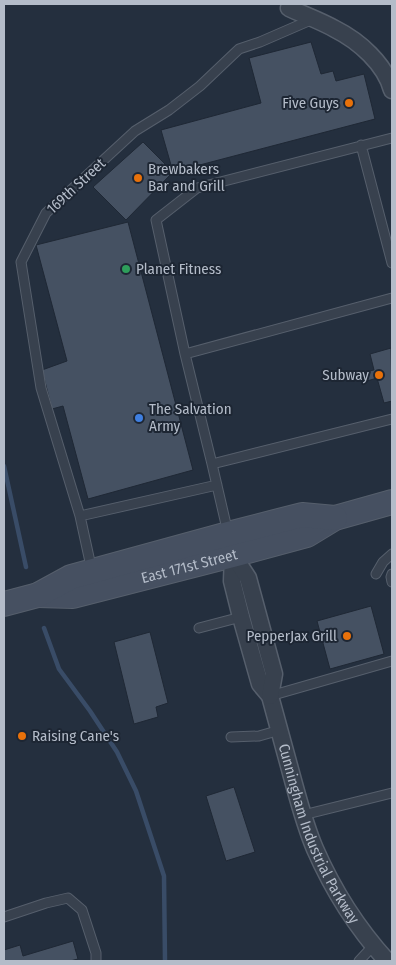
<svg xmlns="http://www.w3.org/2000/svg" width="396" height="965" viewBox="0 0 396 965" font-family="'Fira Sans Condensed',sans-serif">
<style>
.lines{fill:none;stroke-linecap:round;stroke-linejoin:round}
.stream{stroke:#394c67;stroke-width:4.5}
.building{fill:#455162;stroke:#1f2835}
.service-casing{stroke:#565f6c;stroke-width:11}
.minor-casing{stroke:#565f6c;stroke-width:19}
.secondary-casing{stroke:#565f6c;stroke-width:26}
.service{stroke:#38414e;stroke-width:9}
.minor{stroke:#38414e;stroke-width:16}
.secondary{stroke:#465061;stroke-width:24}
.food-dot{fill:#e8710a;stroke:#1d2633;stroke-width:2}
.leisure-dot{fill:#2e9e5b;stroke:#1d2633;stroke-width:2}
.shop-dot{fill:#3f7fe0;stroke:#1d2633;stroke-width:2}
.labels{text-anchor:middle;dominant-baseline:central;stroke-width:4;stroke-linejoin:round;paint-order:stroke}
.poi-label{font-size:15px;fill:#b4bcc9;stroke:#1d2633;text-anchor:start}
.street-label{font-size:15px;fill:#b4bcc9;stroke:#1d2633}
</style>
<rect width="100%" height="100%" fill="#242f3e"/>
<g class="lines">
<path class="stream" d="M4,466L26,567
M44,628L59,669L90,711L117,752L136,791L164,876L165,961"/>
</g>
<path class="building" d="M311,42L321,74L333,71L336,81L364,74L375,119L173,172L161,130L261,103L249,58Z
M143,142L173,172L126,220L93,187Z
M128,222L193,470L88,499L63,406L52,409L42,370L67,361L36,245Z
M391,348L392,401L384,403L377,378L367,381L365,372L374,370L370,354Z
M371,606L384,654L330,669L317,621Z
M150,632L168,703L156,707L158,717L134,724L114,642Z
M234,787L255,852L226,861L206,796Z
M73,941L78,959L70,961H4V950L20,945L23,956Z"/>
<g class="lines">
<g class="service-casing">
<path id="service" d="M361,145L392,263
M185,354L392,298
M212,464L185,354L156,220L197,188L392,138
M80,516L217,485
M228,533L212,464L392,419
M92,571L80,516L41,388L21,262L46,213L135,131L169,110L200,86L239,49L260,42L313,19
M376,574L383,562L392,554
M392,574L391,577L392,582
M199,628L241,617
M270,696L392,661
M231,737L259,736L280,730
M303,815L392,793
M4,917L46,903L68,898L82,910L96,953V961
M359,961L373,946"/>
</g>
<g class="minor-casing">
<g id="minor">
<path d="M289,8C304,15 321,21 335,29C359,41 385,64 392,90"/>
<path id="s1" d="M233,555L232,581L241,617L260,684L270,696C278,725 286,754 294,784C300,806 306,828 315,849C333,890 357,928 387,961"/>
<path d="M233,555L248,578L274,674L270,696"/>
</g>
</g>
<g class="secondary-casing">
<g id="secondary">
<path id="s2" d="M38,595L73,596L233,555L307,535L335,518L392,502"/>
<path d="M4,604L38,595L71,577L228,534L302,515L335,518"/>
</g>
</g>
<use href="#service" class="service"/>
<use href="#minor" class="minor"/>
<use href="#secondary" class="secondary"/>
</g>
<g class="food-dot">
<circle cx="349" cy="103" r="5"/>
<circle cx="138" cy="178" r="5"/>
<circle cx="379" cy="375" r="5"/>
<circle cx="347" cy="636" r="5"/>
<circle cx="22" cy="736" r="5"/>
</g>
<circle class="leisure-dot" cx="126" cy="269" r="5"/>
<circle class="shop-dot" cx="139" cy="418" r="5"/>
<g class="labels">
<g class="poi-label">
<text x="339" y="103" text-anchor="end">Five Guys</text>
<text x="148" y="169">Brewbakers<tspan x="148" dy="17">Bar and Grill</tspan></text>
<text x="136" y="269">Planet Fitness</text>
<text x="369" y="375" text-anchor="end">Subway</text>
<text x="149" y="409">The Salvation<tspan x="149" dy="17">Army</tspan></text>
<text x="337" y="636" text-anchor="end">PepperJax Grill</text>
<text x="32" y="736">Raising Cane's</text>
</g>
<g class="street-label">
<text transform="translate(76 186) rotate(-43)">169th Street</text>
<text stroke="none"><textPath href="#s2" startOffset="155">East 171st Street</textPath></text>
<text stroke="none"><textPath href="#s1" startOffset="295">Cunningham Industrial Parkway</textPath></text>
</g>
</g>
<rect width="396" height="965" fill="none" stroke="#b4bcc9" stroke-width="10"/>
</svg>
